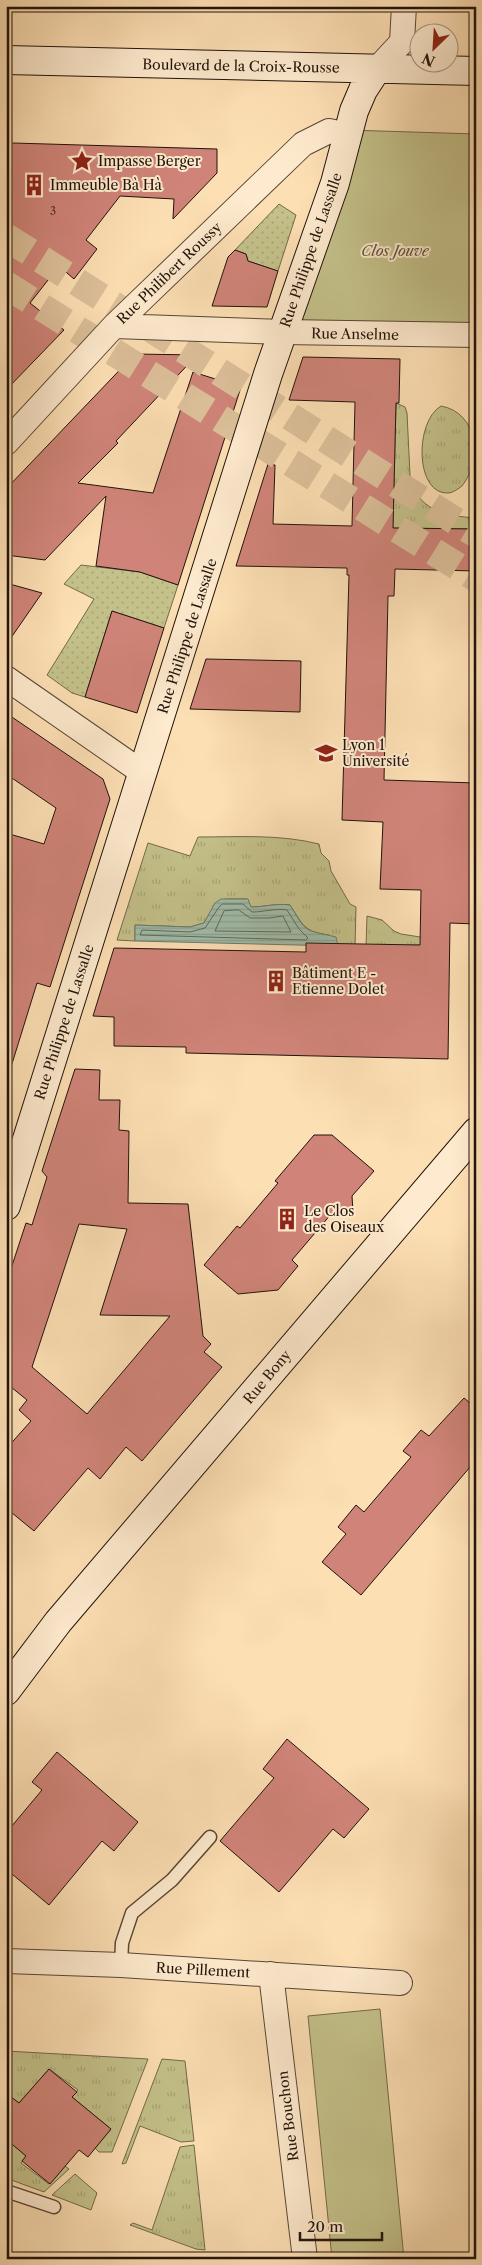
<svg xmlns="http://www.w3.org/2000/svg" width="482" height="2265" viewBox="0 0 482 2265" font-family="'Libre Caslon Text',serif">
<style>
.grass{fill:url(#grass-tufts);stroke:#726a4a}
.park{fill:#c4c18a;stroke:#726a4a}
.garden{fill:url(#garden-dots);stroke:#726a4a}
.water{fill:url(#water-rules);stroke:#6d796a}
.lines{fill:none;stroke-linecap:round;stroke-linejoin:round}
.shore{stroke:#60685a;stroke-width:1}
.building{fill:#d08479;stroke:#20130a;fill-rule:evenodd}
.primary-tunnel{stroke:#dcc09a;stroke-width:28;stroke-dasharray:28 14;stroke-linecap:butt}
.lane-casing{stroke:#574634;stroke-width:15}
.street-casing{stroke:#574634;stroke-width:26}
.secondary-casing{stroke:#20130a;stroke-width:30}
.lane{stroke:#feeace;stroke-width:12}
.street{stroke:#feeace;stroke-width:24}
.secondary{stroke:#feeace;stroke-width:28}
.labels{text-anchor:middle;dominant-baseline:central;stroke-width:4;stroke-linejoin:round;paint-order:stroke}
.number-label{font-size:11px;fill:#4c2f26}
.street-label{font-size:14px;fill:#20130a;stroke:#feeace}
.poi-label{font-size:14px;fill:#20130a;stroke:#feeace;text-anchor:start}
.park-label{font-size:14px;font-style:italic;fill:#595037;stroke:#feeace}
</style>
<defs>
<pattern id="grass-tufts" width="24" height="20" patternUnits="userSpaceOnUse" patternTransform="scale(1.25)"><rect width="24" height="20" fill="#c4c18a"/><path d="M3 7l-1-3M5 7V3M7 7l1-3M15 17l-1-3M17 17v-4M19 17l1-3" fill="none" stroke="#a8a576"/></pattern>
<pattern id="garden-dots" width="8" height="8" patternUnits="userSpaceOnUse" patternTransform="scale(1.25)"><rect width="8" height="8" fill="#c4c18a"/><path d="M2 2h.1M6 6h.1" fill="none" stroke="#a8a576" stroke-width="1.8" stroke-linecap="round"/></pattern>
<pattern id="water-rules" width="6" height="5" patternUnits="userSpaceOnUse" patternTransform="scale(1.25)"><rect width="6" height="5" fill="#a0bdaa"/><path d="M0 2.5h6" fill="none" stroke="#8aa291"/></pattern>
</defs>
<rect width="100%" height="100%" fill="#fddfb4"/>
<filter id="stains"><feTurbulence type="fractalNoise" baseFrequency=".004" numOctaves="4"/><feColorMatrix values="0 0 0 0 .2 0 0 0 0 .09 0 0 0 0 .02 0 0 0 .5 -.17"/></filter>
<radialGradient id="worn" r=".72"><stop offset=".6" stop-color="#630" stop-opacity="0"/><stop offset="1" stop-color="#630" stop-opacity=".3"/></radialGradient>
<path class="grass" d="M396,403L405,407L407,413L410,475C415,510 446,516 476,518V529L393,528Z
M441,406C479,413 482,461 462,486C458,489 454,492 449,493C415,496 414,422 441,406Z
M198,837C239,837 279,834 319,844L321,853L329,861L331,871L350,904L356,907L355,946H338L329,935C304,932 303,925 290,905C276,903 265,907 251,907L247,899C215,899 221,896 204,923L190,927L135,925V941L117,940L148,843L190,856Z
M367,916L382,920L394,931L401,934L420,937L447,944L366,947Z
M6,2051L148,2059L112,2152H99L95,2148L111,2129L72,2097L78,2090L49,2069L19,2103L11,2097L6,2102Z
M162,2059L185,2061L194,2141L181,2142L140,2126L126,2163L122,2164Z
M6,2139L26,2156L21,2163L49,2184L65,2166L69,2169L44,2192L6,2178Z
M194,2145L205,2250L196,2249L130,2225L133,2223L152,2230L180,2147Z
M75,2174L97,2193L91,2210L52,2195Z"/>
<path class="park" d="M348,130L476,134V335L284,331Z
M474,1816H476V1963H472Z
M380,2009L404,2259H332L308,2016Z"/>
<path class="garden" d="M279,204L296,215L278,271L248,261L246,254L235,250Z
M81,565L140,572L178,585L164,628L112,611L85,697L72,693L47,675L94,599L64,584Z"/>
<path class="water" d="M221,899H248L251,907C265,907 276,903 290,905C308,935 304,929 336,937L338,946L135,941V925L190,927L204,923L215,903Z"/>
<g class="lines">
<path class="shore" d="M223,904H243L252,912C264,912 276,908 287,910L299,929L308,938L306,940L140,935L142,930L190,932L205,928L219,907Z
M239,910L250,918H269L283,916L291,932L215,931L224,911Z"/>
</g>
<path class="building" d="M13,143L217,149V173L173,219L174,199L120,196L86,240L97,249L74,279L59,266L30,303L64,330L6,390V150Z
M235,250L246,254L248,261L278,271L267,307L212,306L228,257Z
M135,354L197,355L116,441L118,443L78,483L153,493L193,372L241,387L178,585L140,572L96,566L106,496L45,560L6,555V489Z
M303,357L400,359L399,403H396L393,528L476,529V571L395,569L394,596H388L384,780L476,783V924L450,923L448,1059L186,1053V1047L114,1046V1017L93,1016L114,948L306,952V943L420,945L421,890L380,889L383,822L342,820L349,575H347V568L236,566L268,464L275,465L273,524L352,526L355,402L289,400Z
M6,583L42,593L6,645Z
M112,611L164,628L137,713L85,697Z
M206,659L301,661L300,712L190,709Z
M6,713L103,779L110,799L50,987L37,983L11,1067H6V833L44,844L56,808L6,774Z
M75,1069L100,1070L99,1100H120L119,1130L129,1131L128,1203L188,1204L203,1336L211,1344L204,1352L222,1367L142,1461L126,1447L100,1479L88,1468L34,1531L6,1508V1449L31,1421L19,1410L27,1400L6,1383V1284L26,1223L32,1225L47,1177L42,1171ZM79,1224L127,1229L100,1315L170,1316L87,1414L32,1367Z
M314,1135H332L374,1171L352,1196L353,1212L332,1213L292,1260L298,1266L278,1290L238,1294L204,1265L237,1226L240,1228L278,1183L275,1181Z
M464,1398L476,1408V1460L361,1595L322,1562L346,1534L338,1527L356,1505L364,1512L411,1457L403,1451L421,1430L429,1436Z
M287,1739L369,1809L344,1838L333,1829L279,1892L220,1841L274,1778L263,1769Z
M57,1752L138,1822L114,1851L102,1841L49,1905L6,1869V1833L42,1790L32,1782Z
M49,2069L77,2092L72,2097L111,2129L88,2157L79,2150L50,2184L22,2161L26,2156L6,2139V2093L19,2103Z"/>
<g class="lines">
<path class="primary-tunnel" d="M6,237L476,534
M6,285L476,578"/>
<g class="lane-casing">
<path id="lane" d="M121,1965L122,1943L132,1913L172,1880L210,1837
M6,2191L54,2207"/>
</g>
<g class="street-casing">
<path id="street" d="M376,70L402,42L404,6
M114,326L283,332L476,335
M6,443L114,326L303,144L329,131L348,135
M6,678L143,773
M6,1961L121,1965L400,1983
M271,1974L305,2259"/>
</g>
<g class="secondary-casing">
<path id="secondary" d="M6,60L476,71
M6,1206L268,374L335,183L354,111L363,90L376,70
M6,1691L58,1622L476,1132"/>
</g>
<use href="#lane" class="lane"/>
<use href="#street" class="street"/>
<use href="#secondary" class="secondary"/>
</g>
<defs>
<g id="sight-bare" transform="scale(1.725)"><path d="M0-6L1.8-2.2L6-1.7L2.9 1.2L3.7 5.4L0 3.3L-3.7 5.4L-2.9 1.2L-6-1.7L-1.8-2.2Z" fill="#8f2418" stroke="#feeace" stroke-width="2.5" paint-order="stroke"/></g>
<g id="building-bare" transform="scale(1.725)"><path d="M-4-6H4V6H1V3H-1V6H-4ZM-2.5-4.3h1.7v1.8h-1.7ZM.8-4.3h1.7v1.8H.8ZM-2.5-1h1.7V.8h-1.7ZM.8-1h1.7V.8H.8Z" fill="#8f2418" stroke="#feeace" stroke-width="2.5" paint-order="stroke"/></g>
<g id="university-bare" transform="scale(1.725)"><path d="M0-5L7-2L0 1L-7-2ZM-4 1L0 2.5L4 1V4Q0 6-4 4Z" fill="#8f2418" stroke="#feeace" stroke-width="2.5" paint-order="stroke"/></g>
</defs>
<g fill-rule="evenodd">
<use href="#sight-bare" x="82" y="161"/>
<use href="#building-bare" x="34" y="185"/>
<use href="#university-bare" x="326" y="753"/>
<use href="#building-bare" x="276" y="981"/>
<use href="#building-bare" x="287" y="1219"/>
</g>
<g class="labels">
<g class="number-label">
<text x="53" y="211">3</text>
</g>
<g class="street-label">
<text transform="translate(241 66) rotate(1)">Boulevard de la Croix-Rousse</text>
<text transform="translate(311 250) rotate(-71)">Rue Philippe de Lassalle</text>
<text transform="translate(169 273) rotate(-44)">Rue Philibert Roussy</text>
<text transform="translate(355 334) rotate(1)">Rue Anselme</text>
<text transform="translate(187 636) rotate(-72)">Rue Philippe de Lassalle</text>
<text transform="translate(64 1022) rotate(-72)">Rue Philippe de Lassalle</text>
<text transform="translate(267 1377) rotate(-50)">Rue Bony</text>
<text transform="translate(203 1970) rotate(3)">Rue Pillement</text>
<text transform="translate(288 2116) rotate(-97)">Rue Bouchon</text>
</g>
<g class="poi-label">
<text x="98" y="161">Impasse Berger</text>
<text x="50" y="185">Immeuble Bà Hà</text>
<text x="342" y="745">Lyon 1<tspan x="342" dy="16">Université</tspan></text>
<text x="292" y="973">Bâtiment E -<tspan x="292" dy="16">Etienne Dolet</tspan></text>
<text x="304" y="1211">Le Clos<tspan x="304" dy="16">des Oiseaux</tspan></text>
</g>
<g class="park-label">
<text x="395" y="251">Clos Jouve</text>
</g>
</g>
<rect width="482" height="2265" fill="none" stroke="#fddfb4" stroke-width="25"/>
<rect x="8" y="8" width="467" height="2250" fill="none" stroke="#20130a" stroke-width="2.5"/>
<rect x="12" y="12" width="457" height="2240" fill="none" stroke="#20130a"/>
<g transform="translate(434 48) rotate(205)"><circle r="24" fill="#feeace" stroke="#a59480"/>
<path d="M0-4L9 19L0 12L-9 19Z" fill="#8f2418"/>
<text y="-8" font-size="14" font-weight="bold" text-anchor="middle" fill="#20130a">N</text>
</g>
<path d="M300 2232v8h82v-8" fill="none" stroke="#20130a" stroke-width="2.5"/>
<text x="307" y="2232" font-size="15" fill="#20130a" stroke="#feeace" stroke-width="4" paint-order="stroke">20 m</text>
<rect width="100%" height="100%" filter="url(#stains)"/>
<rect width="100%" height="100%" fill="url(#worn)"/>
</svg>
